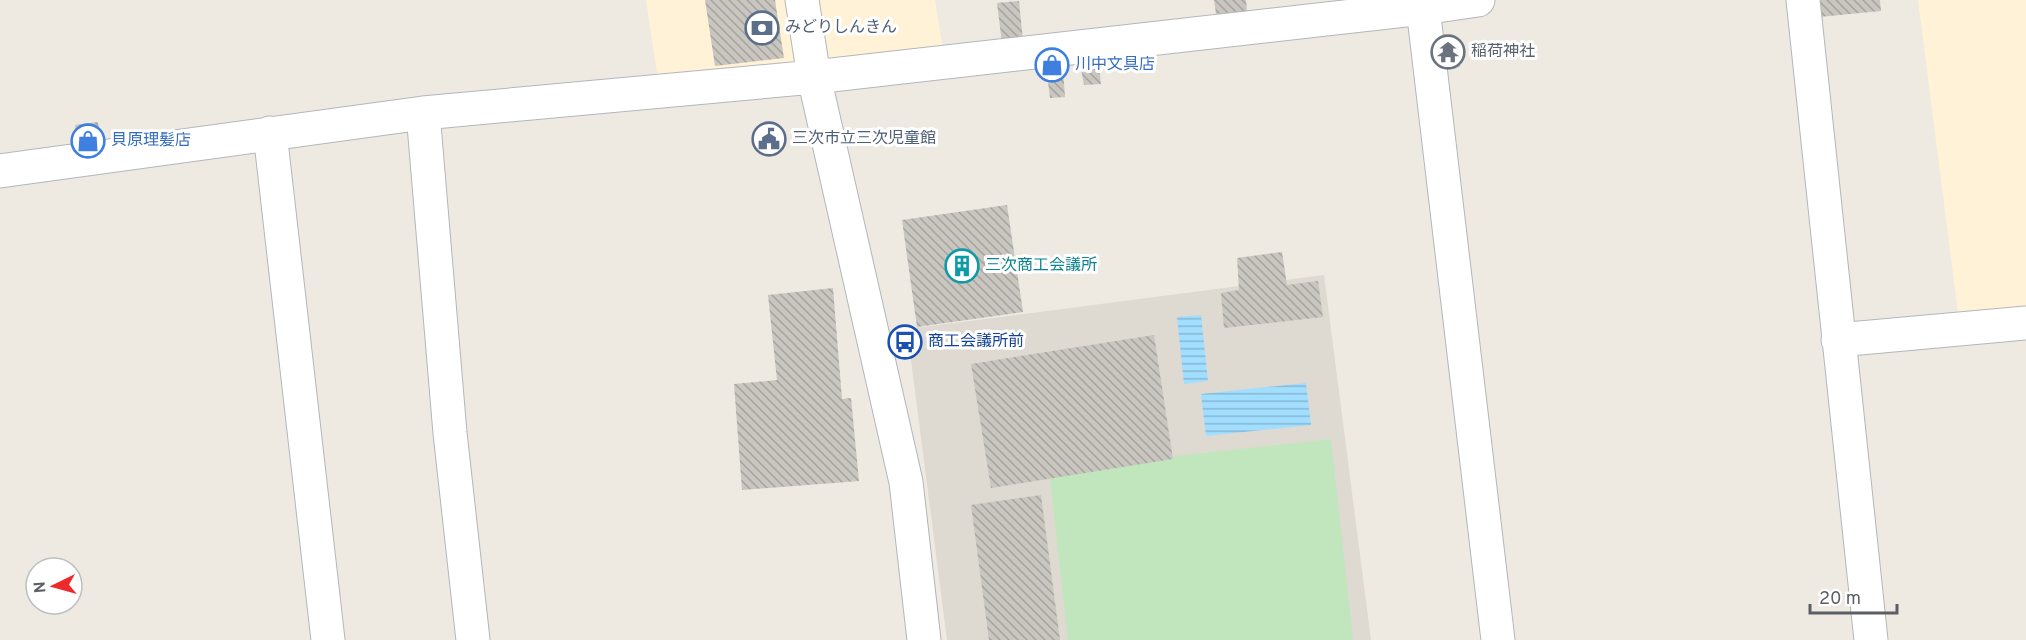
<svg xmlns="http://www.w3.org/2000/svg" width="2026" height="640" viewBox="0 0 2026 640" font-family="Overpass,'Noto Sans JP',sans-serif">
<style>
.commercial{fill:#fff2d7}
.education{fill:#ded9d1}
.green{fill:#c1e6be}
.water{fill:url(#water-rules)}
.building{fill:url(#building-back-hatch)}
.lines{fill:none;stroke-linecap:round;stroke-linejoin:round}
.minor-casing{stroke:#b3b6ba;stroke-width:35}
.minor{stroke:#fff;stroke-width:33}
.labels{text-anchor:middle;dominant-baseline:central;stroke-width:6;stroke-linejoin:round;paint-order:stroke}
.service-label{font-size:16px;fill:#4e5e75;stroke:#fff;text-anchor:start}
.worship-label{font-size:16px;fill:#5b616d;stroke:#fff;text-anchor:start}
.shop-label{font-size:16px;fill:#366cbe;stroke:#fff;text-anchor:start}
.culture-label{font-size:16px;fill:#0d838f;stroke:#fff;text-anchor:start}
.transit-label{font-size:16px;fill:#164399;stroke:#fff;text-anchor:start}
</style>
<defs>
<pattern id="water-rules" width="6" height="5" patternUnits="userSpaceOnUse" patternTransform="scale(1.5)"><rect width="6" height="5" fill="#a1deff"/><path d="M0 2.5h6" fill="none" stroke="#86b7d2"/></pattern>
<pattern id="building-back-hatch" width="6" height="6" patternUnits="userSpaceOnUse" patternTransform="scale(1.5)"><rect width="6" height="6" fill="#c9c5bf"/><path d="M-1 5l2 2M0 0l6 6M5-1l2 2" fill="none" stroke="#a6a39f"/></pattern>
</defs>
<rect width="100%" height="100%" fill="#eeeae2"/>
<path class="commercial" d="M646,0H935L945,62L659,87Z
M1918,0H2026V329L1961,336Z"/>
<path class="education" d="M1324,275L1371,640H947L907,329Z"/>
<path class="green" d="M1331,439L1353,640H1068L1049,470Z"/>
<path class="water" d="M1201,315L1208,381L1184,384L1177,317Z
M1306,383L1311,425L1206,436L1201,394Z"/>
<path class="building" d="M705,0H775L784,58L715,66Z
M1214,0H1246L1247,11L1216,14Z
M1817,0H1880L1881,11L1819,17Z
M1019,1L1023,41L1002,43L997,3Z
M1457,44L1460,67L1441,68L1439,46Z
M1097,50L1101,84L1084,85L1078,53Z
M1062,56L1065,97L1050,98L1045,58Z
M98,122L101,146L78,149L75,125Z
M1007,205L1023,312L917,327L902,220Z
M1282,252L1287,285L1318,281L1323,317L1224,328L1221,293L1239,290L1237,258Z
M833,288L842,399L851,398L859,481L742,490L734,384L777,380L768,295Z
M1154,335L1173,459L991,488L971,364Z
M1041,495L1060,640H989L971,505Z"/>
<g class="lines">
<g class="minor-casing">
<path id="minor" d="M802,0L814,77L906,482L924,640
M1803,0L1871,640
M1423,8L1498,640
M423,113L450,433L473,640
M270,133L328,640
M0,171L423,113L814,77L1423,8L1478,0
M1838,340L2026,323"/>
</g>
<use href="#minor" class="minor"/>
</g>
<defs>
<g id="bank-ring" transform="scale(1.725)"><circle r="9.5" fill="#fff" stroke="#5c6f8a" stroke-width="1.5"/><path d="M-6-4H6V4H-6ZM0-2.3a2.3 2.3 0 1 0 0 4.6a2.3 2.3 0 1 0 0-4.6Z" fill="#5c6f8a"/></g>
<g id="temple-ring" transform="scale(1.725)"><circle r="9.5" fill="#fff" stroke="#6b7280" stroke-width="1.5"/><path d="M0-6L5-2H3V0L6.5 2.5H4V6H1.5V3h-3V6H-4V2.5H-6.5L-3 0V-2H-5Z" fill="#6b7280"/></g>
<g id="shop-ring" transform="scale(1.725)"><circle r="9.5" fill="#fff" stroke="#3f7fe0" stroke-width="1.5"/><path d="M-5-2.5h2.3a2.7 3.5 0 0 1 5.4 0H5L5.5 6h-11ZM-1.5-2.5h3a1.5 2.3 0 0 0-3 0Z" fill="#3f7fe0"/></g>
<g id="civic-ring" transform="scale(1.725)"><circle r="9.5" fill="#fff" stroke="#5c6f8a" stroke-width="1.5"/><path d="M-.6-6.5H3V-4.5H.6V-3L4-1V1h2V6H-6V1h2V-1L-.6-3ZM-1.2 2.5V6h2.4V2.5Z" fill="#5c6f8a"/></g>
<g id="building-ring" transform="scale(1.725)"><circle r="9.5" fill="#fff" stroke="#0f9aa8" stroke-width="1.5"/><path d="M-4-6H4V6H1V3H-1V6H-4ZM-2.5-4.3h1.7v1.8h-1.7ZM.8-4.3h1.7v1.8H.8ZM-2.5-1h1.7V.8h-1.7ZM.8-1h1.7V.8H.8Z" fill="#0f9aa8"/></g>
<g id="bus-ring" transform="scale(1.725)"><circle r="9.5" fill="#fff" stroke="#1a4fb4" stroke-width="1.5"/><path d="M-5-6H5V4H4V6H2V4H-2V6H-4V4H-5ZM-3.5-4V0h7V-4ZM-3.5 1.2v1.5H-2V1.2ZM2 1.2v1.5H3.5V1.2Z" fill="#1a4fb4"/></g>
</defs>
<g fill-rule="evenodd">
<use href="#bank-ring" x="762" y="28"/>
<use href="#temple-ring" x="1448" y="52"/>
<use href="#shop-ring" x="1052" y="65"/>
<use href="#civic-ring" x="769" y="139"/>
<use href="#shop-ring" x="88" y="141"/>
<use href="#building-ring" x="962" y="266"/>
<use href="#bus-ring" x="905" y="342"/>
</g>
<g class="labels">
<g class="service-label">
<text x="785" y="28">みどりしんきん</text>
<text x="792" y="139">三次市立三次児童館</text>
</g>
<g class="worship-label">
<text x="1471" y="52">稲荷神社</text>
</g>
<g class="shop-label">
<text x="1075" y="65">川中文具店</text>
<text x="111" y="141">貝原理髪店</text>
</g>
<g class="culture-label">
<text x="985" y="266">三次商工会議所</text>
</g>
<g class="transit-label">
<text x="928" y="342">商工会議所前</text>
</g>
</g>
<g transform="translate(54 586) rotate(265)"><circle r="28" fill="#ffffff" stroke="#bdbfc1" stroke-width="1.5"/>
<path d="M0-4.5L10 22L0 15L-10 22Z" fill="#ee292a"/>
<text y="-9" font-size="16" font-weight="bold" text-anchor="middle" fill="#5b5f64">N</text>
</g>
<path d="M1810 604v9h87v-9" fill="none" stroke="#5b5f64" stroke-width="3"/>
<text x="1819" y="604" font-size="18" fill="#5b5f64" stroke="#ffffff" stroke-width="4.5" paint-order="stroke">20 m</text>
</svg>
